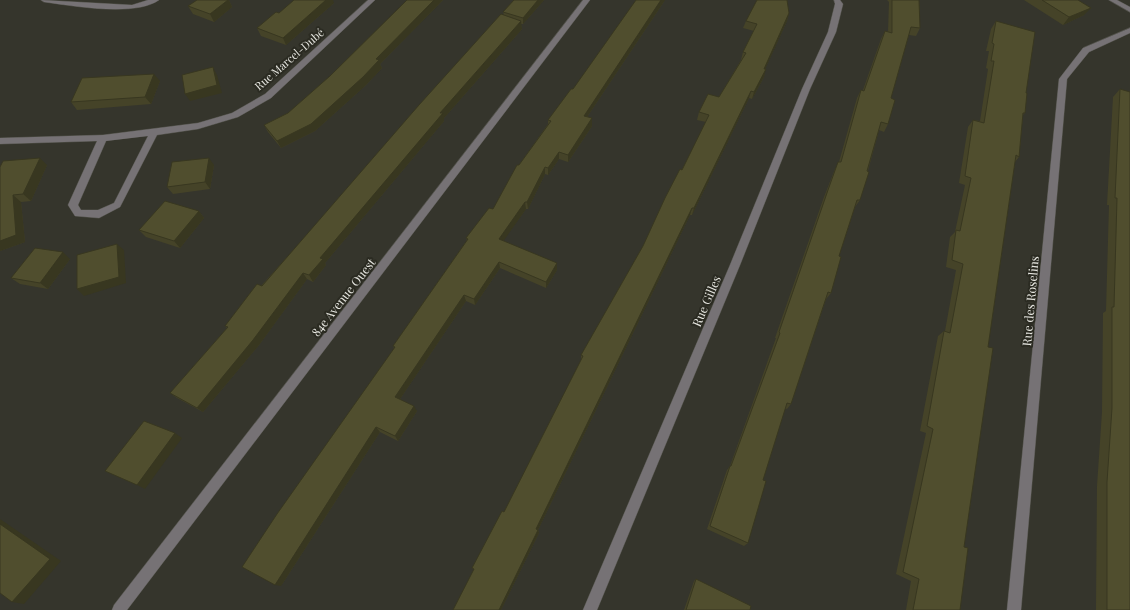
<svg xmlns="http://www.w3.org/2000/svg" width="1130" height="610" viewBox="0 0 1130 610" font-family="'Playfair Display',serif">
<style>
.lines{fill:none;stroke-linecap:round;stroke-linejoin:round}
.minor-casing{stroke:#515149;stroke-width:1}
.minor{fill:#767275;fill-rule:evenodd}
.wall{fill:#454328}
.shaded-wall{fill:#383720}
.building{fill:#504e2e;stroke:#383720}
.labels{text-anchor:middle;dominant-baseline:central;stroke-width:4;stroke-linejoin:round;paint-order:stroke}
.far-street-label{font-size:11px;fill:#e7e7e1;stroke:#2b2b22}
.street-label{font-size:12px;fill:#e7e7e1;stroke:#2b2b22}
</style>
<rect width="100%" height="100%" fill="#35352c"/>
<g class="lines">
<g class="minor-casing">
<path id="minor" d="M41,0L132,5L148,0H159C135,17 74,6 44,2Z
M368,0H375L271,98L238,117L198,129L157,135L120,207L99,218L75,216L68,205L97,141L0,144V138L103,135L198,123L232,113L265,94ZM148,136L114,203L98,210H81L78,205L106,141Z
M583,0H590L127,610H112L114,605Z
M834,0H840L843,4L836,32L810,89L740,265L597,610H583L730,265L802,89L828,32L835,4Z
M1109,0H1117L1130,7V12Z
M1130,28V33L1089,52L1067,79L1021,610H1007L1059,79L1083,48Z"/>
</g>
<use href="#minor" class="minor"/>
</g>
<path class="wall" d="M197,0H229L232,7L214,22L193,14L188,6Z
M407,0H443L380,64L382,68L366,85L315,131L281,148L268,132L264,125L288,113L330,76Z
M514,0H544L523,24H521L522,29L444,118V121L325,263L326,265L313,282L307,279L259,345L203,412L177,398L170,393L227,328L225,326L504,15L503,12Z
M665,0L587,117L592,126L568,162L559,159L548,175L545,174L528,209H526L503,241L557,270L546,288L500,268L475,305L466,301L400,399L417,411L398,441L380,432L281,586L394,348L393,346L467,240L466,238L493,209L519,165L548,124V120L573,89Z
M887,0H919L920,28L916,36L909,35L891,98L888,124L884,132L879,130L860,200L855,207L839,256L831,293L826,299L791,404L787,409L785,408L763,480L748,543L744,546L707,529L727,470L730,466L776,338H775L824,197L835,169L839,162L857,98L861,90H863L881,39L885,31L888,32L889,2Z
M1024,0H1078L1084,15L1063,25Z
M334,3L286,45L261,36L257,28L279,13Z
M789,13L787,21L765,69L764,77L752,99L749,98L692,215H690L538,530L539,533L501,610H453L474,570L472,568L504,512L581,361V355L643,246L706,122L697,120L699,112L719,97L741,60L743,52L754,31L743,28L746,21Z
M996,21L1026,93L1025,113L1023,115L1019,157L1015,162L988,347L964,547L960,610H906L911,581L896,574L926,433L920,431L938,336L944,331H945L956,270L946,267L950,237L955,232L965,185L959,183L968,127L973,120L980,121L988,69L986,68L989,51H986L991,29Z
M160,81L151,104L77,110L71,102Z
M1120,89L1130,610H1096L1097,486L1102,412L1103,313L1106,311L1109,205H1107L1113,97Z
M47,165L31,201L21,202L25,242L0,251V167Z
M214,165L210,189L173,194L167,187Z
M199,211L204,218L180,248L146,237L139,230Z
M70,259L48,289L20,284L11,278Z
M696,579L750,610H684L694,581Z"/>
<path class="shaded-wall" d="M228,0H229L232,7L214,22L210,14Z
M326,0H333L334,3L286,45L283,38Z
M434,0H443L380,64L382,68L366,85L315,131L281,148L277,141L376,59Z
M538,0H544L523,24V18Z
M661,0H665L583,123L584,116Z
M1091,8L1084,15L1063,25L1069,17Z
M789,13L787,21L762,76L764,69Z
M521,21L522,29L444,118V121L325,263L326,265L313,282L309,275L320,258L440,113Z
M213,67L217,75L222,93L190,101L185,94Z
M766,69L764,77L752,99L754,92Z
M154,74L160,81L151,104L145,97Z
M751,91L749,98L692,215L694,208Z
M592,118V126L568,162V155Z
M559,152V159L548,175V168Z
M40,158L47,165L31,201L23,194Z
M209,158L214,165L210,189L205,182Z
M545,167V174L528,209L527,202Z
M13,195L21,202L25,242L0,251V241Z
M525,202L526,209L500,246L499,239Z
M692,208L690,215L537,532L536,529Z
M199,211L204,218L180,248L174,241Z
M117,244L124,250L126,283L84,296L77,289Z
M63,252L70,259L48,289L40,283Z
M499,262L500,268L475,305L474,299Z
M557,263V270L546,288V282Z
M303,273L307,279L259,345L203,412L197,408Z
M464,295L466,301L398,402L395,397Z
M414,406L417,411L398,441L395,436Z
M376,427L380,432L281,586L275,585Z
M175,433L182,438L145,489L137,485Z
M0,519L61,561L24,604L12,602L0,524Z
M538,530L539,533L501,610H499Z"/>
<path class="building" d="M197,0H228L210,14L188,6Z
M294,0H326L283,38L257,28L276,12L279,13Z
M407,0H434L376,59L379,60L363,77L311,124L277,141L264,125L288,113L330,76Z
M514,0H538L523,18L503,12Z
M636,0H661L584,116L592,118L568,155L559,152L548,168L545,167L527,202H525L499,239L557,263L546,282L499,262L474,299L464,295L395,397L414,406L395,436L376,427L275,585L242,567L277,514L395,347L393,346L468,239L466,238L489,208L493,209L517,165H519L551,121L548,120L571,89H573Z
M757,0H787L789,13L764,69H766L754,92L751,91L694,208H692L536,529L538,530L499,610H453L474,569L472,568L502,511L504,512L583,356L581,355L643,246L665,198L680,169L682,170L709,115L699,112L708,94L719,97L746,53L743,52L757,24L746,21Z
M892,0H919L920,28L911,27L891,98L895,100L888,124L881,122L867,171L869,172L860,200H857L839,256L841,257L831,293L828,292L791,404L787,403L763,480L766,481L748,543L710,526L730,466H731L780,333L779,332L828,190L838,162H841L861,90L864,91L885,31L892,33Z
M1042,0H1078L1091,8L1069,17Z
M501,14L521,21L440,113H443L320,258L323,259L309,275L303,273L253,340L197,408L170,393L228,327L225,326L257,284L262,286L419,105Z
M996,21L1035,32L1026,93H1027L1025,113H1023L1019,157L1016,155L988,347L993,348L964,547L968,548L960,610H913L919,579L903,572L933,429L927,426L944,331L950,333L963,264L952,260L956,230L960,231L971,178L965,176L973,120L984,123L994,61H991L994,44L992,43Z
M213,67L217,85L185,94L182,75Z
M154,74L145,97L71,102L82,78Z
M1120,89L1130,92V610H1107V482L1112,408V307H1114L1117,198H1115Z
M40,158L23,194L13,195L16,235L0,241V167L3,161Z
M209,158L205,182L167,187L172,162Z
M165,201L199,211L174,241L139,230Z
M117,244L119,277L77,289V255Z
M35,248L63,252L40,283L11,278Z
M144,421L175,433L137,485L105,471Z
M0,524L50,559L12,602L0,593Z
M696,579L751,606L750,610H686Z"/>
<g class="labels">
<g class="far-street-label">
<text transform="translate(289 59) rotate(-41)">Rue Marcel-Dubé</text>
</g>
<g class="street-label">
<text transform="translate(343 297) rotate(-52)">84e Avenue Ouest</text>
<text transform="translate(706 301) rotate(-67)">Rue Gilles</text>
<text transform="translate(1030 301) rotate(-85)">Rue des Roselins</text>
</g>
</g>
</svg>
